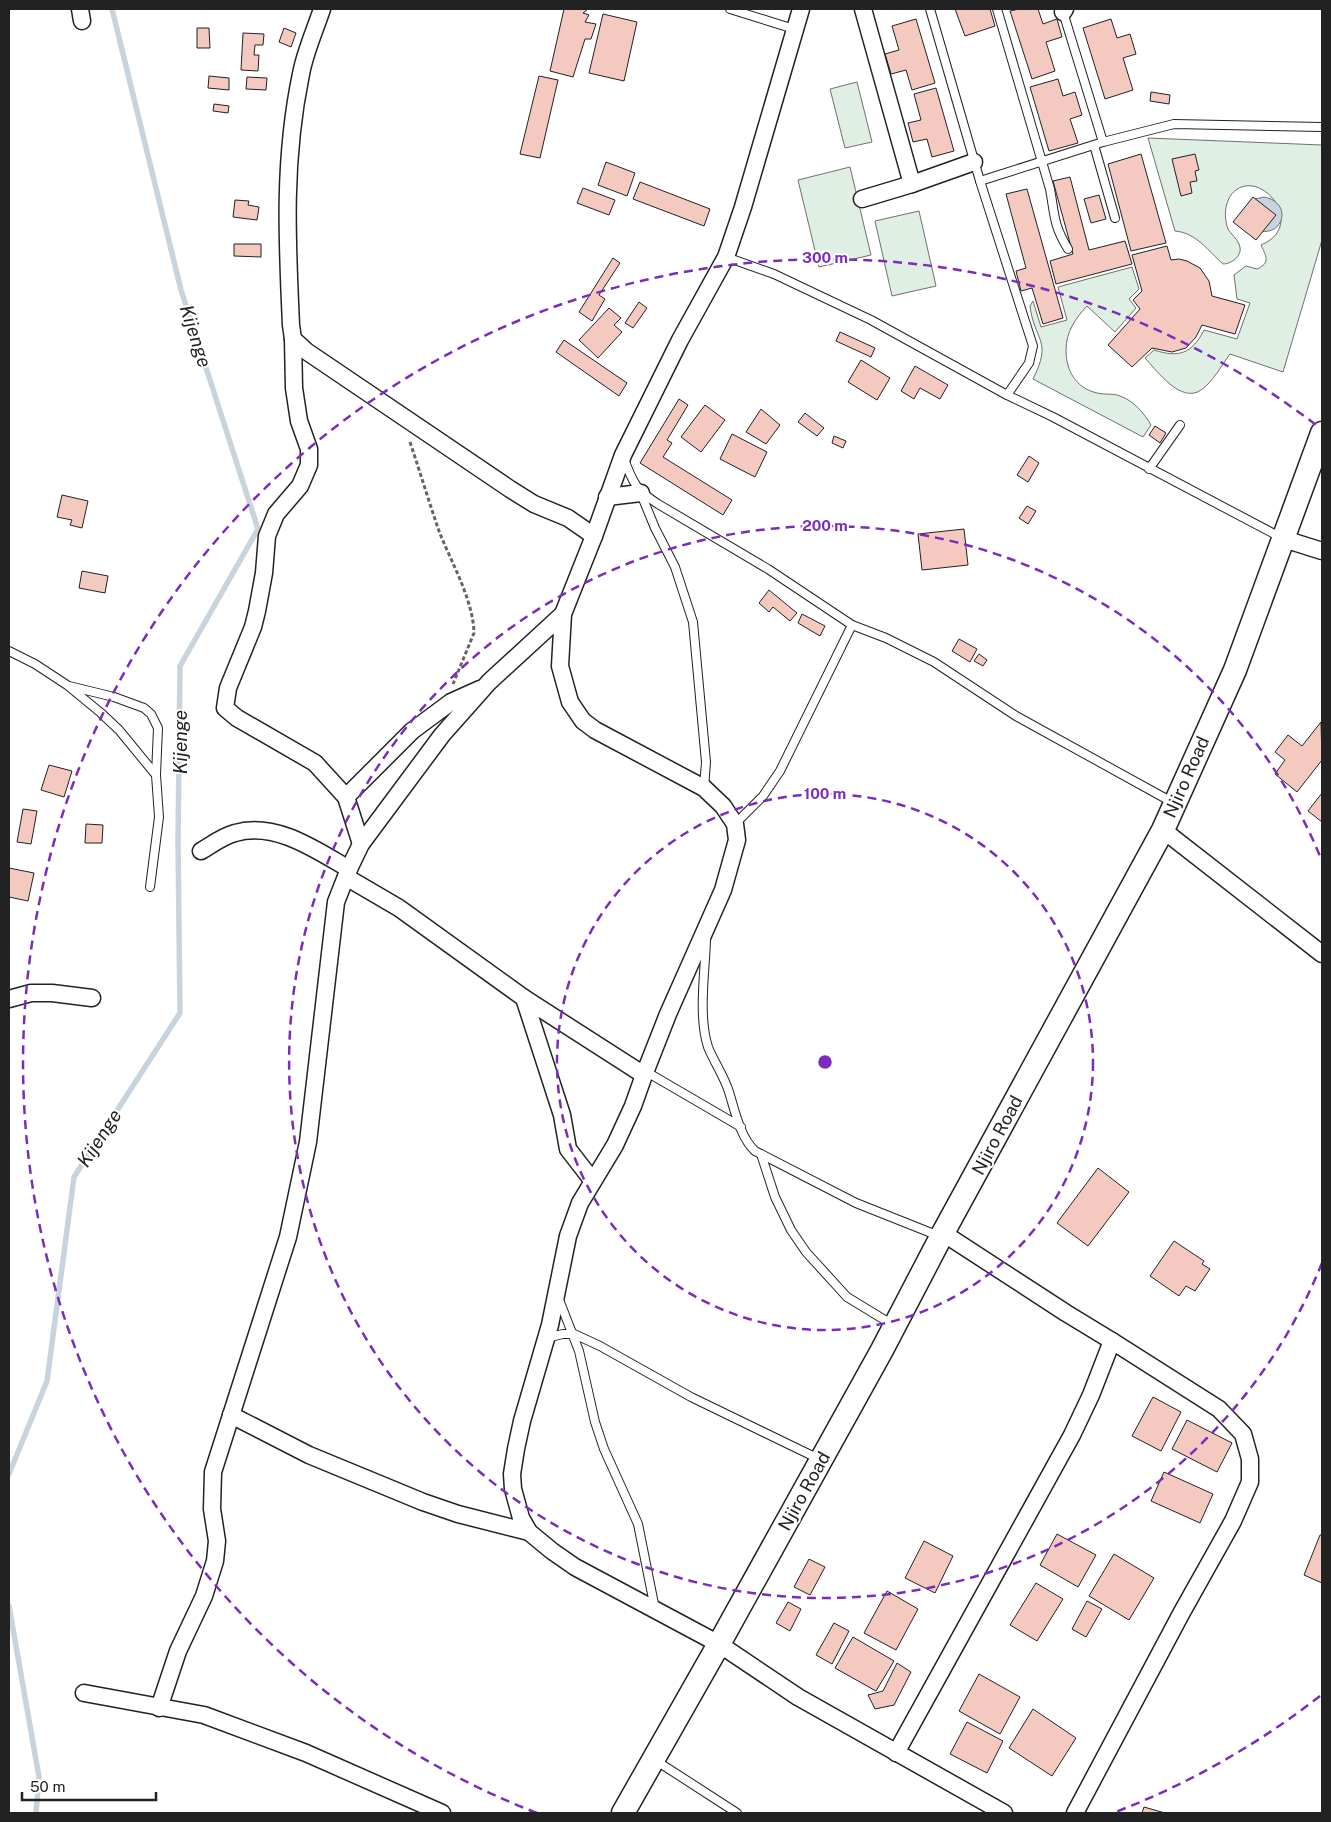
<svg xmlns="http://www.w3.org/2000/svg" width="1331" height="1822" font-family="'Public Sans',sans-serif">
  <rect width="100%" height="100%" fill="#fff"/>
  <g fill="#e0efe3" stroke="#6f6f6f">
    <path d="M 857,82 L 872,142 L 845,148 L 830,89 Z"/>
    <path d="M 1148,138 L 1322,145 L 1322,240 L 1283,372 L 1230,354 C 1221,366 1213,382 1201,390 C 1181,404 1157,371 1145,358 L 1154,350 C 1178,358 1192,354 1204,330 L 1237,339 L 1250,303 L 1237,299 L 1234,275 L 1246,266 L 1257,269 C 1271,263 1266,256 1261,245 C 1307,226 1263,170 1236,190 C 1225,198 1223,216 1228,229 C 1231,234 1237,239 1239,244 C 1244,255 1232,264 1223,264 C 1208,251 1197,233 1175,231 Z"/>
    <path d="M 850,167 L 871,255 L 819,267 L 798,180 Z"/>
    <path d="M 919,211 L 936,286 L 892,296 L 875,221 Z"/>
    <path d="M 1132,267 L 1139,289 L 1129,299 L 1136,308 L 1115,332 L 1087,306 C 1075,319 1066,332 1066,350 C 1066,371 1076,388 1097,393 C 1105,395 1113,393 1120,396 C 1134,401 1144,413 1151,425 L 1143,437 L 1033,379 C 1053,340 1034,340 1030,306 L 1033,301 L 1041,327 L 1067,320 L 1058,287 Z"/>
  </g>
  <path fill="#c7d3dd" stroke="#6f6f6f" d="M 1264,197 C 1292,202 1285,236 1259,231 L 1255,199 Z"/>
  <g fill="none" stroke-linecap="round" stroke-linejoin="round">
    <g stroke="#c7d3dd" stroke-width="5.5">
      <path d="M 9,1474 L 47,1381 L 74,1177 L 180,1013 L 178,842 L 180,666 L 258,529 L 181,290 L 112,9"/>
      <path d="M 9,1606 L 39,1777 L 36,1813"/>
    </g>
  </g>
  <g fill="#f3c9c0" stroke="#222">
    <path d="M 564,9 L 588,9 L 583,13 L 589,15 L 585,22 L 596,24 L 591,39 L 585,39 L 573,77 L 550,71 Z"/>
    <path d="M 955,9 L 990,9 L 995,26 L 965,36 Z"/>
    <path d="M 1019,9 L 1038,9 L 1043,24 L 1057,19 L 1062,37 L 1046,42 L 1055,71 L 1032,79 L 1010,11 Z"/>
    <path d="M 603,14 L 637,22 L 624,81 L 589,73 Z"/>
    <path d="M 916,19 L 935,83 L 912,90 L 906,70 L 891,74 L 885,54 L 899,50 L 892,26 Z"/>
    <path d="M 1111,19 L 1117,38 L 1130,34 L 1136,54 L 1123,58 L 1133,90 L 1105,99 L 1083,28 Z"/>
    <path d="M 197,28 L 209,28 L 210,48 L 197,48 Z"/>
    <path d="M 284,28 L 296,33 L 291,47 L 279,42 Z"/>
    <path d="M 243,33 L 264,34 L 263,45 L 255,45 L 254,55 L 259,55 L 258,71 L 241,70 Z"/>
    <path d="M 209,76 L 229,78 L 229,90 L 208,88 Z"/>
    <path d="M 539,76 L 558,80 L 540,158 L 520,154 Z"/>
    <path d="M 247,77 L 267,78 L 266,90 L 246,89 Z"/>
    <path d="M 1058,79 L 1063,96 L 1075,92 L 1082,115 L 1070,119 L 1078,143 L 1049,151 L 1030,87 Z"/>
    <path d="M 936,88 L 954,151 L 932,157 L 927,139 L 913,142 L 908,123 L 921,120 L 914,94 Z"/>
    <path d="M 1151,92 L 1170,95 L 1169,104 L 1150,101 Z"/>
    <path d="M 214,104 L 229,106 L 228,113 L 213,111 Z"/>
    <path d="M 1141,154 L 1166,243 L 1131,251 L 1108,164 Z"/>
    <path d="M 1195,154 L 1199,170 L 1195,171 L 1197,181 L 1190,182 L 1192,193 L 1181,196 L 1172,159 Z"/>
    <path d="M 606,162 L 635,173 L 627,196 L 598,185 Z"/>
    <path d="M 1070,177 L 1089,250 L 1125,241 L 1132,264 L 1056,284 L 1050,261 L 1073,254 L 1053,181 Z"/>
    <path d="M 640,182 L 710,209 L 704,226 L 633,199 Z"/>
    <path d="M 583,188 L 615,200 L 609,215 L 577,203 Z"/>
    <path d="M 1027,189 L 1063,318 L 1043,324 L 1032,288 L 1021,291 L 1016,271 L 1026,268 L 1006,194 Z"/>
    <path d="M 1099,195 L 1106,219 L 1091,223 L 1084,199 Z"/>
    <path d="M 1253,197 L 1276,215 L 1256,240 L 1233,222 Z"/>
    <path d="M 235,200 L 249,201 L 248,205 L 259,207 L 257,220 L 233,217 Z"/>
    <path d="M 234,244 L 261,244 L 261,257 L 234,256 Z"/>
    <path d="M 1167,246 L 1171,260 L 1179,259 L 1187,261 L 1200,268 L 1209,281 L 1212,296 L 1245,305 L 1235,334 L 1202,325 L 1196,337 L 1186,348 L 1172,352 L 1152,348 L 1132,367 L 1108,345 L 1140,309 L 1133,300 L 1142,291 L 1132,255 Z"/>
    <path d="M 613,258 L 620,263 L 599,295 L 605,299 L 592,321 L 579,312 Z"/>
    <path d="M 639,302 L 647,308 L 633,328 L 625,323 Z"/>
    <path d="M 609,308 L 621,318 L 614,325 L 622,332 L 598,358 L 579,340 Z"/>
    <path d="M 840,332 L 875,348 L 871,357 L 836,341 Z"/>
    <path d="M 564,340 L 627,383 L 619,396 L 556,352 Z"/>
    <path d="M 861,360 L 890,378 L 877,400 L 848,382 Z"/>
    <path d="M 915,366 L 948,385 L 940,399 L 920,388 L 914,399 L 901,391 Z"/>
    <path d="M 679,399 L 688,405 L 667,440 L 672,443 L 663,457 L 732,500 L 723,515 L 640,463 Z"/>
    <path d="M 705,405 L 725,420 L 701,452 L 681,437 Z"/>
    <path d="M 761,409 L 780,425 L 766,444 L 746,432 Z"/>
    <path d="M 805,413 L 824,428 L 817,436 L 798,422 Z"/>
    <path d="M 1155,426 L 1166,433 L 1160,443 L 1149,435 Z"/>
    <path d="M 732,434 L 767,452 L 755,477 L 720,459 Z"/>
    <path d="M 834,436 L 846,441 L 843,448 L 832,443 Z"/>
    <path d="M 1029,456 L 1039,463 L 1028,482 L 1017,475 Z"/>
    <path d="M 62,495 L 88,501 L 82,528 L 70,525 L 72,520 L 57,517 Z"/>
    <path d="M 1027,506 L 1036,511 L 1028,524 L 1019,518 Z"/>
    <path d="M 964,529 L 968,565 L 922,570 L 918,534 Z"/>
    <path d="M 82,571 L 108,576 L 105,593 L 79,588 Z"/>
    <path d="M 769,590 L 797,613 L 790,621 L 773,607 L 769,612 L 759,603 Z"/>
    <path d="M 802,614 L 825,626 L 820,636 L 798,623 Z"/>
    <path d="M 959,639 L 977,649 L 970,662 L 952,651 Z"/>
    <path d="M 979,654 L 987,660 L 983,666 L 974,661 Z"/>
    <path d="M 1321,722 L 1322,760 L 1297,792 L 1275,774 L 1285,760 L 1275,752 L 1288,735 L 1302,746 Z"/>
    <path d="M 49,765 L 72,771 L 64,797 L 41,790 Z"/>
    <path d="M 1322,793 L 1322,822 L 1308,811 Z"/>
    <path d="M 23,809 L 37,811 L 31,844 L 17,842 Z"/>
    <path d="M 86,824 L 103,825 L 102,843 L 85,843 Z"/>
    <path d="M 9,868 L 34,873 L 28,901 L 9,897 Z"/>
    <path d="M 1098,1168 L 1129,1192 L 1088,1246 L 1057,1223 Z"/>
    <path d="M 1174,1241 L 1204,1261 L 1202,1264 L 1210,1269 L 1195,1291 L 1186,1286 L 1179,1296 L 1150,1276 Z"/>
    <path d="M 1153,1397 L 1181,1412 L 1161,1451 L 1132,1436 Z"/>
    <path d="M 1187,1420 L 1232,1443 L 1217,1472 L 1172,1449 Z"/>
    <path d="M 1164,1472 L 1213,1494 L 1200,1523 L 1151,1501 Z"/>
    <path d="M 1057,1534 L 1096,1555 L 1078,1587 L 1040,1565 Z"/>
    <path d="M 1320,1535 L 1322,1535 L 1322,1583 L 1304,1575 Z"/>
    <path d="M 924,1541 L 953,1556 L 935,1593 L 905,1578 Z"/>
    <path d="M 1114,1554 L 1154,1578 L 1129,1620 L 1089,1596 Z"/>
    <path d="M 809,1559 L 825,1567 L 810,1595 L 794,1587 Z"/>
    <path d="M 1036,1583 L 1063,1599 L 1037,1641 L 1010,1625 Z"/>
    <path d="M 887,1591 L 918,1609 L 896,1650 L 864,1633 Z"/>
    <path d="M 1087,1601 L 1102,1609 L 1086,1637 L 1072,1629 Z"/>
    <path d="M 788,1602 L 801,1609 L 790,1631 L 776,1623 Z"/>
    <path d="M 834,1623 L 849,1631 L 832,1664 L 816,1655 Z"/>
    <path d="M 853,1637 L 894,1661 L 876,1691 L 835,1668 Z"/>
    <path d="M 897,1663 L 911,1672 L 894,1705 L 875,1709 L 868,1695 L 883,1691 Z"/>
    <path d="M 979,1674 L 1020,1697 L 1000,1734 L 959,1711 Z"/>
    <path d="M 1033,1709 L 1076,1738 L 1052,1776 L 1009,1748 Z"/>
    <path d="M 967,1722 L 1003,1741 L 987,1773 L 950,1754 Z"/>
    <path d="M 1144,1807 L 1165,1813 L 1142,1813 Z"/>
  </g>
  <g fill="none" stroke-linecap="round" stroke-linejoin="round">
    <defs>
      <g id="lane">
        <path d="M 730,9 L 794,29"/>
        <path d="M 930,9 L 980,181 L 1033,346 L 1029,363 L 1007,395"/>
        <path d="M 997,9 L 1050,189 C 1055,216 1053,224 1068,249"/>
        <path d="M 1063,12 L 1103,142"/>
        <path d="M 1094,145 L 1115,218"/>
        <path d="M 980,181 L 1103,142 L 1174,124 L 1322,127"/>
        <path d="M 726,257 L 774,274 L 871,320 L 1007,395 L 1053,417 L 1282,538"/>
        <path d="M 624,459 C 633,483 636,490 658,504 L 768,569 L 852,625 L 886,638 L 934,662 L 1016,716 L 1172,802"/>
        <path d="M 1149,469 L 1180,425"/>
        <path d="M 641,494 L 655,528 L 675,567 L 693,622 L 706,762 L 704,788"/>
        <path d="M 9,651 L 35,664 L 67,685 L 101,713 L 119,730 L 156,775 L 159,817 L 150,887"/>
        <path d="M 69,686 L 114,697 L 144,708 L 151,714 L 158,728 L 156,775"/>
        <path d="M 735,824 L 763,796 L 780,771 L 852,625"/>
        <path d="M 706,940 C 705,972 698,1016 708,1047 C 714,1062 724,1076 729,1092 C 735,1111 740,1137 755,1151 L 856,1203 L 939,1236"/>
        <path d="M 645,1071 L 741,1127"/>
        <path d="M 761,1154 L 775,1197 L 791,1230 L 806,1252 L 847,1297 L 893,1325"/>
        <path d="M 558,1297 L 579,1351 L 595,1422 L 604,1449 L 638,1524 L 655,1609"/>
        <path d="M 546,1338 L 563,1334 L 574,1334 L 600,1346 L 691,1397 L 819,1459"/>
        <path d="M 655,1760 L 737,1813"/>
      </g>
      <g id="street">
        <path d="M 80,9 L 82,21"/>
        <path d="M 322,9 C 315,30 305,52 301,74 C 283,160 287,239 291,325 L 293,339 L 306,351 L 510,489 L 534,504 L 568,518 L 594,536"/>
        <path d="M 801,9 L 743,207 L 726,257 L 680,340 L 623,455 L 594,536 L 563,614 L 560,666 L 570,702 L 583,721 L 595,730 L 704,788 L 723,806 L 735,824 L 737,840 L 723,890 L 668,1014 L 644,1075 L 633,1106 L 615,1145 L 580,1203 L 568,1236 L 550,1325 L 522,1421 L 516,1449 L 512,1474 L 513,1489 L 521,1518 L 529,1532 L 552,1551 L 575,1567 L 719,1644 L 798,1697 L 1004,1813"/>
        <path d="M 863,9 L 912,184"/>
        <path d="M 1063,12 L 1065,9"/>
        <path d="M 862,199 L 912,184 L 974,162"/>
        <path d="M 293,339 L 294,388 L 299,421 L 309,449 L 309,465 L 300,486 L 276,514 L 267,536 L 264,573 L 257,611 L 253,627 L 228,688 L 225,708 L 237,718 L 315,763 L 346,797 L 361,844"/>
        <path d="M 607,497 L 641,493"/>
        <path d="M 1284,539 L 1322,551"/>
        <path d="M 346,797 L 412,731 L 451,702 L 480,689"/>
        <path d="M 1163,830 L 1322,954"/>
        <path d="M 201,851 C 211,845 223,836 235,833 C 275,821 316,850 349,869"/>
        <path d="M 346,877 L 399,908 L 524,998 L 644,1075"/>
        <path d="M 524,998 L 562,1115 L 568,1149 L 592,1180"/>
        <path d="M 9,999 L 31,993 L 52,993 L 92,998"/>
        <path d="M 943,1233 L 1066,1313 L 1112,1341 L 1219,1409 L 1243,1434 L 1250,1459 L 1250,1482 L 1233,1521 L 1182,1612 L 1075,1813"/>
        <path d="M 231,1415 L 309,1455 L 423,1502 L 458,1514 L 529,1532"/>
        <path d="M 84,1693 L 204,1715 L 306,1753 L 442,1813"/>
        <path d="M 159,1708 L 178,1651 L 204,1596 L 215,1561 L 217,1541 L 212,1509 L 213,1472 L 288,1237 L 308,1142 L 336,902 L 349,869 L 361,844 L 442,735 L 489,682 L 563,614"/>
        <path d="M 896,1753 L 1072,1435 L 1091,1395 L 1112,1341"/>
      </g>
      <path id="secondary" d="M 623,1813 L 719,1644 L 882,1350 L 943,1233 L 1163,830 L 1235,670 L 1322,433"/>
    </defs>
    <use href="#lane" stroke="#222" stroke-width="10"/>
    <use href="#street" stroke="#222" stroke-width="19"/>
    <use href="#secondary" stroke="#222" stroke-width="25"/>
    <path stroke="#646464" stroke-width="3" stroke-dasharray="4 2.5" stroke-linecap="butt" d="M 410,442 C 420,472 429,502 439,531 C 451,562 473,599 474,633 L 453,684"/>
    <use href="#lane" stroke="#fff" stroke-width="8"/>
    <use href="#street" stroke="#fff" stroke-width="16"/>
    <use href="#secondary" stroke="#fff" stroke-width="22"/>
  </g>
  <g fill="none" stroke="#7b2cbf" stroke-width="2.5" stroke-dasharray="9 6">
    <circle cx="825" cy="1062" r="268"/>
    <path d="M1322 1263A536 536 0 1 1 1322 861"/>
    <path d="M1320 1696A804 804 0 0 1 1113 1813M537 1813A804 804 0 1 1 1320 428"/>
  </g>
  <g text-anchor="middle" dominant-baseline="central" stroke-width="4" stroke-linejoin="round" paint-order="stroke">
    <g font-size="18" fill="#222" stroke="#fff">
      <text transform="translate(1186 777) rotate(-66)">Njiro Road</text>
      <text transform="translate(997 1135) rotate(-62)">Njiro Road</text>
      <text transform="translate(804 1491) rotate(-61)">Njiro Road</text>
    </g>
    <g font-size="19" font-style="italic" fill="#222" stroke="#fff">
      <text transform="translate(196 336) rotate(72)">Kijenge</text>
      <text transform="translate(180 742) rotate(-90)">Kijenge</text>
      <text transform="translate(99 1138) rotate(-57)">Kijenge</text>
    </g>
  </g>
  <circle cx="825" cy="1062" r="8" fill="#7b2cbf" stroke="#fff" stroke-width="2.5"/>
  <g font-size="15" text-anchor="middle" font-weight="bold" fill="#7b2cbf" stroke="#fff" stroke-width="4" stroke-linejoin="round" paint-order="stroke">
    <text x="825" y="263">300 m</text>
    <text x="825" y="531">200 m</text>
    <text x="825" y="799">100 m</text>
  </g>
  <rect width="1331" height="1822" fill="none" stroke="#222222" stroke-width="20"/>
  <path d="M22 1792v8h134v-8" fill="none" stroke="#222222" stroke-width="2.5"/>
  <text x="30" y="1792" font-size="15" fill="#222222" stroke="#ffffff" stroke-width="4" paint-order="stroke">50 m</text>
</svg>
